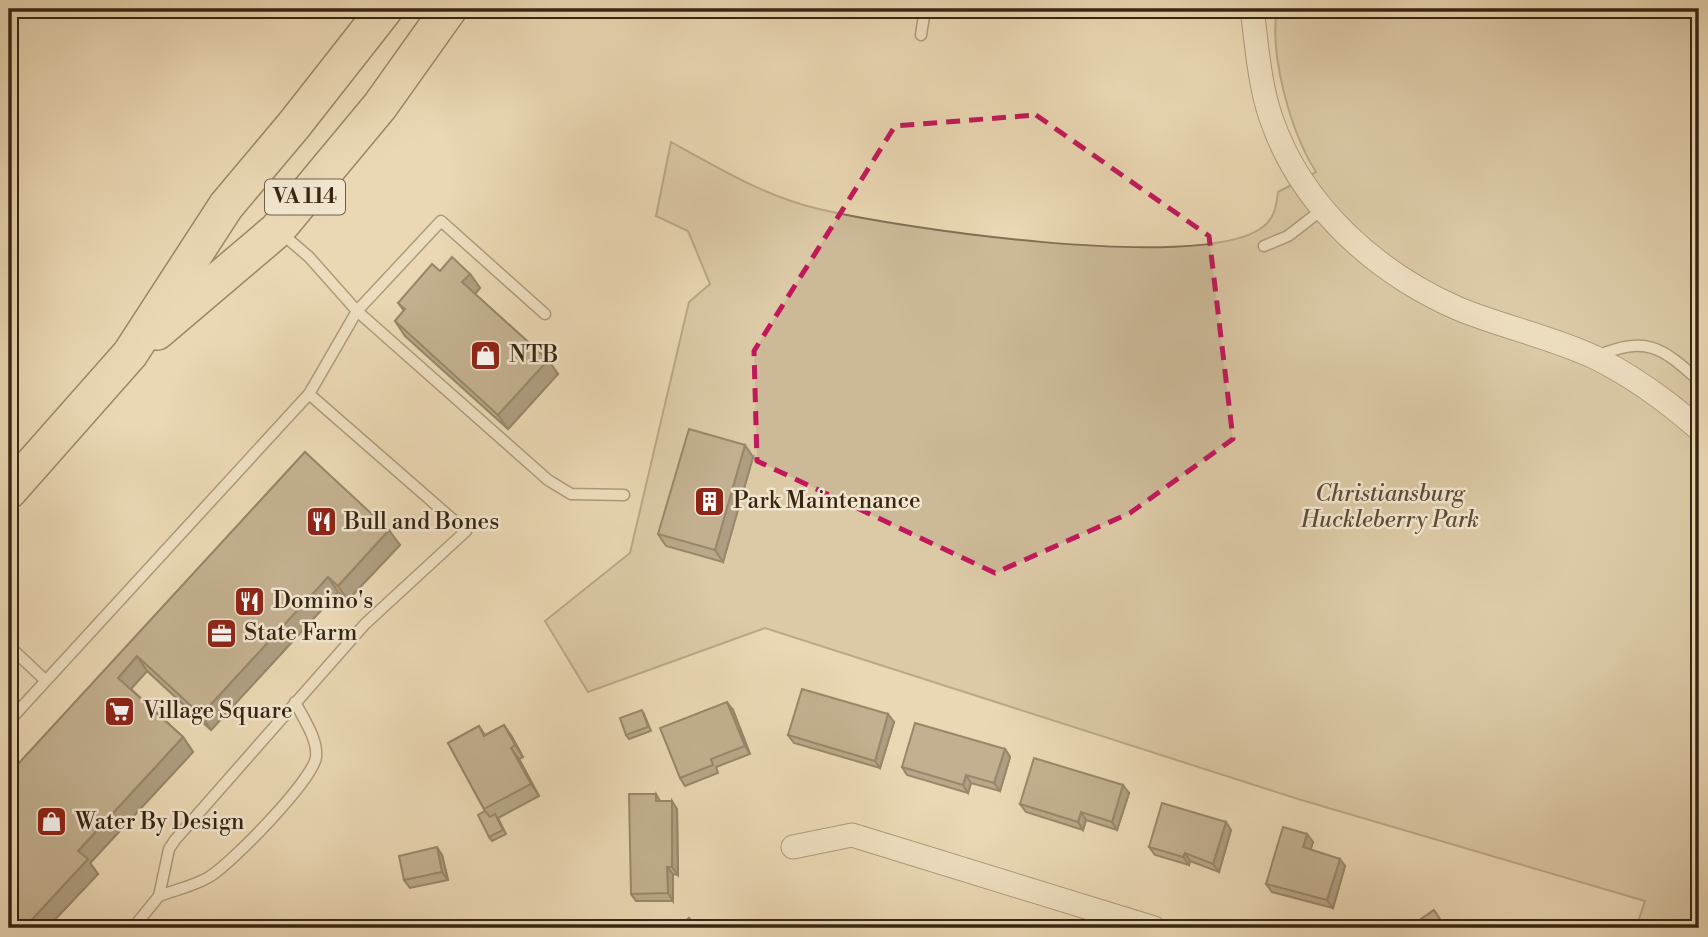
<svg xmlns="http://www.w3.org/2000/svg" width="1708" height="937" font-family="'Libre Bodoni',serif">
  <rect width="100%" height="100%" fill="#ead7b3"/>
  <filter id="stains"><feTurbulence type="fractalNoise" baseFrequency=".00286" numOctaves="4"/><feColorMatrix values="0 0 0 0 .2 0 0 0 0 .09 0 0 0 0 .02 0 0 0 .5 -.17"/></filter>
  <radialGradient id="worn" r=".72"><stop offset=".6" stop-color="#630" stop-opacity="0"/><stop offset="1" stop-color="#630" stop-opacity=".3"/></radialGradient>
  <path fill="#ccb998" stroke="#827055" stroke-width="2" d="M 1277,9 L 1699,9 L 1699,928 L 1636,928 L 1645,901 L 1298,799 L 765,628 L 588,692 L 545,621 L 630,553 L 689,302 L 710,284 L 688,231 L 656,216 L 671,142 C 716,167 765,196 815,208 C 895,228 1196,272 1260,229 C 1274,220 1276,208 1278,192 L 1316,172 C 1291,133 1269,55 1277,9 Z"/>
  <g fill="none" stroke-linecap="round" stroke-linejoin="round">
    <defs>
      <g id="lane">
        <path d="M 921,35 L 925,9"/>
        <path d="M 280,232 L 309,257 L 357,311 L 548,480 L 571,494 L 624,495"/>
        <path d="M 1264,246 L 1288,236 L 1323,209"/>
        <path d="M 1597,356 C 1646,336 1661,346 1699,381"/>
        <path d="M 9,646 L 45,680"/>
        <path d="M 9,721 L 309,394 L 357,311 L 441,221 L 545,314"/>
        <path d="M 159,896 C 175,890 194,886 209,877 C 231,864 313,780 316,757 C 318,739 303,718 295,702"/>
        <path d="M 133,928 L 159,896 L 169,849 L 175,840 L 365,624 L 466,531 L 309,394"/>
      </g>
      <g id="street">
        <path d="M 1252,9 C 1257,45 1259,83 1271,118 C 1301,206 1376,273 1459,309 C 1503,327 1551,337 1594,357 C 1631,375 1668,402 1699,429"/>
        <path d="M 793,847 L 852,835 L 1154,928"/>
      </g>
      <g id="primary">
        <path d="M 157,332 L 277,230 L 380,106 L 449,9"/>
        <path d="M 9,491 L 130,354 L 226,206 L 294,125 L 385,9"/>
      </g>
    </defs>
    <use href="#lane" stroke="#64523a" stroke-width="13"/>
    <use href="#street" stroke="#64523a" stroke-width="25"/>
    <use href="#primary" stroke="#372612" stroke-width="38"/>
    <use href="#lane" stroke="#f1e5ce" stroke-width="10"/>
    <use href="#street" stroke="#f1e5ce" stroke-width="23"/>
    <use href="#primary" stroke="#ead7b3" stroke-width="35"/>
  </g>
  <g fill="#7f7058" stroke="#372612" stroke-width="2">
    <path d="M 440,271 L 470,274 L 480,288 L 475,294 L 548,360 L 558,374 L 508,429 L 405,336 L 395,321 L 404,311 L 398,303 Z"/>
    <path d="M 305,452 L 400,545 L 348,600 L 338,592 L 211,730 L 147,671 L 131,689 L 183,737 L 193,752 L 90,863 L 98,874 L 47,928 L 21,928 L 9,917 L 9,774 Z"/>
    <path d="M 753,457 L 723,562 L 666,546 L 658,534 Z"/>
    <path d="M 733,710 L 750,754 L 716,767 L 718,773 L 685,786 L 680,778 Z"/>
    <path d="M 644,714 L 651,731 L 629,739 L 626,735 Z"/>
    <path d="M 894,722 L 880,768 L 794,743 L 788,735 Z"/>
    <path d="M 504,725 L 512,737 L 523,757 L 519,759 L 539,796 L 498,818 L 506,834 L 492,841 L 489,837 L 485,811 L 448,743 L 479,726 L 485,735 Z"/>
    <path d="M 1005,749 L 1010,757 L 1000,791 L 971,783 L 968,793 L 907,775 L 902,767 Z"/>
    <path d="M 1129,793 L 1117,830 L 1086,820 L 1083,830 L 1026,812 L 1020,804 Z"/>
    <path d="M 656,794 L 660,801 L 677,809 L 678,875 L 673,874 L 673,901 L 636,901 L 631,894 Z"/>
    <path d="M 1231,830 L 1219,872 L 1190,861 L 1189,865 L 1155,855 L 1149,847 Z"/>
    <path d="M 1313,842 L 1310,850 L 1345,866 L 1333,908 L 1272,892 L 1266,884 Z"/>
    <path d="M 442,855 L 448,880 L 410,888 L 404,880 Z"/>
  </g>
  <g fill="#685b47" stroke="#372612" stroke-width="2">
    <path d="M 470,274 L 480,288 L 472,297 L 462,282 Z"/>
    <path d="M 548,360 L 558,374 L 508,429 L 498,415 Z"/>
    <path d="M 745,445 L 753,457 L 723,562 L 715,550 Z"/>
    <path d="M 389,530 L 400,545 L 348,600 L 338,586 Z"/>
    <path d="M 328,577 L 338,592 L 211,730 L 201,715 Z"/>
    <path d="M 137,656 L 147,671 L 128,692 L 118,678 Z"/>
    <path d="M 727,702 L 733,710 L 750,754 L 745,746 Z"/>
    <path d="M 888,714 L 894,722 L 880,768 L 875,761 Z"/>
    <path d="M 504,725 L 512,737 L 523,757 L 515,745 Z"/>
    <path d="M 183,737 L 193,752 L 90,863 L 98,874 L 47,928 L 26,928 L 25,927 L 78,851 Z"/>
    <path d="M 511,748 L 519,759 L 539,796 L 531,784 Z"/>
    <path d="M 1005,749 L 1010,757 L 1000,791 L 994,783 Z"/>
    <path d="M 966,775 L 971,783 L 968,793 L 963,785 Z"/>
    <path d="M 1123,785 L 1129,793 L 1117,830 L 1112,822 Z"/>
    <path d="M 672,801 L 677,809 L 678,875 L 672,867 Z"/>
    <path d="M 1081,812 L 1086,820 L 1083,830 L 1078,822 Z"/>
    <path d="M 1226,822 L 1231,830 L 1219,872 L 1213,864 Z"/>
    <path d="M 1307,834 L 1313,842 L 1309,855 L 1303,847 Z"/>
    <path d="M 437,847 L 442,855 L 448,880 L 442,872 Z"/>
    <path d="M 1185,853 L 1190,861 L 1189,865 L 1183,857 Z"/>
    <path d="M 1340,859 L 1345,866 L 1333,908 L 1327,900 Z"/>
    <path d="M 667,867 L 673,874 L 673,901 L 668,893 Z"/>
  </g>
  <g fill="#948266" stroke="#372612" stroke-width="2">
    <path d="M 452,257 L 470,274 L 462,282 L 548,360 L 498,415 L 395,321 L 405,309 L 398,303 L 432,264 L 440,271 Z"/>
    <path d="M 689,429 L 745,445 L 715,550 L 658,534 Z"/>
    <path d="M 305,452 L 389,530 L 338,586 L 328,577 L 201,715 L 137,656 L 118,678 L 183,737 L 78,851 L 88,859 L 25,927 L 9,912 L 9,774 Z"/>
    <path d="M 802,689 L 888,714 L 875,761 L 788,735 Z"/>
    <path d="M 727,702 L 745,746 L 711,759 L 713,765 L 680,778 L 660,728 Z"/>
    <path d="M 642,710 L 648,727 L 626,735 L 620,718 Z"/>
    <path d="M 915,723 L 1005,749 L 994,783 L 966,775 L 963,785 L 902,767 Z"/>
    <path d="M 504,725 L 515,745 L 511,748 L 531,784 L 484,809 L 448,743 L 479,726 L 484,736 Z"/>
    <path d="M 1034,758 L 1123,785 L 1112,822 L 1081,812 L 1078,822 L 1020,804 Z"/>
    <path d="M 629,794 L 656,794 L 656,801 L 672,801 L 672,867 L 667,867 L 668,893 L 631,894 Z"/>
    <path d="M 1162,803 L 1226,822 L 1213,864 L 1185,853 L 1183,857 L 1149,847 Z"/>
    <path d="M 485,811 L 490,817 L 495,814 L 503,830 L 489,837 L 478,815 Z"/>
    <path d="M 1283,827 L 1307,834 L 1303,847 L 1340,859 L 1327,900 L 1266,884 Z"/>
    <path d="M 437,847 L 442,872 L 404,880 L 399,856 Z"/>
    <path d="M 1434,910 L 1446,928 L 1408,928 Z"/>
    <path d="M 689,918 L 699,928 L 678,928 Z"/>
  </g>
  <path d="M0 0H1708V937H0ZM 1036,115 L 1209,236 L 1233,439 L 1130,513 L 995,573 L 757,461 L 754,351 L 895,126 Z" fill="#ead7b3" fill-opacity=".55" fill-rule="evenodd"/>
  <path fill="none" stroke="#c2185b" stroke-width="5" stroke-dasharray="14 9" stroke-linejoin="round" d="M 1036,115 L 1209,236 L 1233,439 L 1130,513 L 995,573 L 757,461 L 754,351 L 895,126 Z"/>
  <defs>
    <symbol id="shop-square" viewBox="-11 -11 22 22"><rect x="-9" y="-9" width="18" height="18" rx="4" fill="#8f2418" stroke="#f1e5ce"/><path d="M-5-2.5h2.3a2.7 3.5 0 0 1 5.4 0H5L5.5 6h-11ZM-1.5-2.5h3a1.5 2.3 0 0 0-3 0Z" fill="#fff"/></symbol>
    <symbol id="building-square" viewBox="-11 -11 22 22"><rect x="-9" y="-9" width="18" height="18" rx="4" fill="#8f2418" stroke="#f1e5ce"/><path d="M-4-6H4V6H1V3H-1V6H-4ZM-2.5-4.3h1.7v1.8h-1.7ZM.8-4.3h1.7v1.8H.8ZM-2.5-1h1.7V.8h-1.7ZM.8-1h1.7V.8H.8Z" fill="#fff"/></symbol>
    <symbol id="restaurant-square" viewBox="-11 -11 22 22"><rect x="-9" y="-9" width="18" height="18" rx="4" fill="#8f2418" stroke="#f1e5ce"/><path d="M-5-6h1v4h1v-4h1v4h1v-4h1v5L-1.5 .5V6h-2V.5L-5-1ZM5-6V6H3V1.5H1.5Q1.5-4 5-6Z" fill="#fff"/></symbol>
    <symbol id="office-square" viewBox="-11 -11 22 22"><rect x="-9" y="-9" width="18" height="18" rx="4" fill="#8f2418" stroke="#f1e5ce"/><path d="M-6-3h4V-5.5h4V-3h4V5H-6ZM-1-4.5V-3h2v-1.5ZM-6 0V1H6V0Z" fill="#fff"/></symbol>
    <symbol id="supermarket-square" viewBox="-11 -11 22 22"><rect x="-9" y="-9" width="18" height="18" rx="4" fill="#8f2418" stroke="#f1e5ce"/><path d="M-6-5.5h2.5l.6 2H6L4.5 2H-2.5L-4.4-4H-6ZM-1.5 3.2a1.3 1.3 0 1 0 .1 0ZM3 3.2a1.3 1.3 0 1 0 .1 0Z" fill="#fff"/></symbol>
  </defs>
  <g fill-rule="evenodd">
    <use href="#shop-square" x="468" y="338" width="35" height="35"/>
    <use href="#building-square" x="692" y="484" width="35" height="35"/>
    <use href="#restaurant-square" x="304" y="504" width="35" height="35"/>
    <use href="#restaurant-square" x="232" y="584" width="35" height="35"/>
    <use href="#office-square" x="204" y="616" width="35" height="35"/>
    <use href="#supermarket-square" x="102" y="694" width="35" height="35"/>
    <use href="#shop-square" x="34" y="804" width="35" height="35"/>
  </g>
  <g text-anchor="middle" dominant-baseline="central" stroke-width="5" stroke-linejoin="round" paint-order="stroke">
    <rect fill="#f1e5ce" stroke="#6f5f4a" stroke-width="2" x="265" y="179.5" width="80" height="35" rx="5"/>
    <g font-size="21" font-weight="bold" fill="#372612">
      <text x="305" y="197">VA 114</text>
    </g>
    <g font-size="23" fill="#372612" stroke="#f1e5ce" text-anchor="start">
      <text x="509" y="355">NTB</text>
      <text x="733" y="501">Park Maintenance</text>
      <text x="344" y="522">Bull and Bones</text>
      <text x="273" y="601">Domino's</text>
      <text x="244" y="633">State Farm</text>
      <text x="143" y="711">Village Square</text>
      <text x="75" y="822">Water By Design</text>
    </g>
    <g font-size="23" font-style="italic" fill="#5c4b34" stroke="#f1e5ce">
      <text x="1390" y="494">Christiansburg<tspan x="1390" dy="26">Huckleberry Park</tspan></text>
    </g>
  </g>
  <rect width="1708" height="937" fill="none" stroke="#ead7b3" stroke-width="35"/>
  <rect x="10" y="10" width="1687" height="916" fill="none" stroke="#372612" stroke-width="3.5"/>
  <rect x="18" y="18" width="1673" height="902" fill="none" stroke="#372612" stroke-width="2"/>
  <rect width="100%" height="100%" filter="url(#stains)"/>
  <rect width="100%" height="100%" fill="url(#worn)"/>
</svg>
